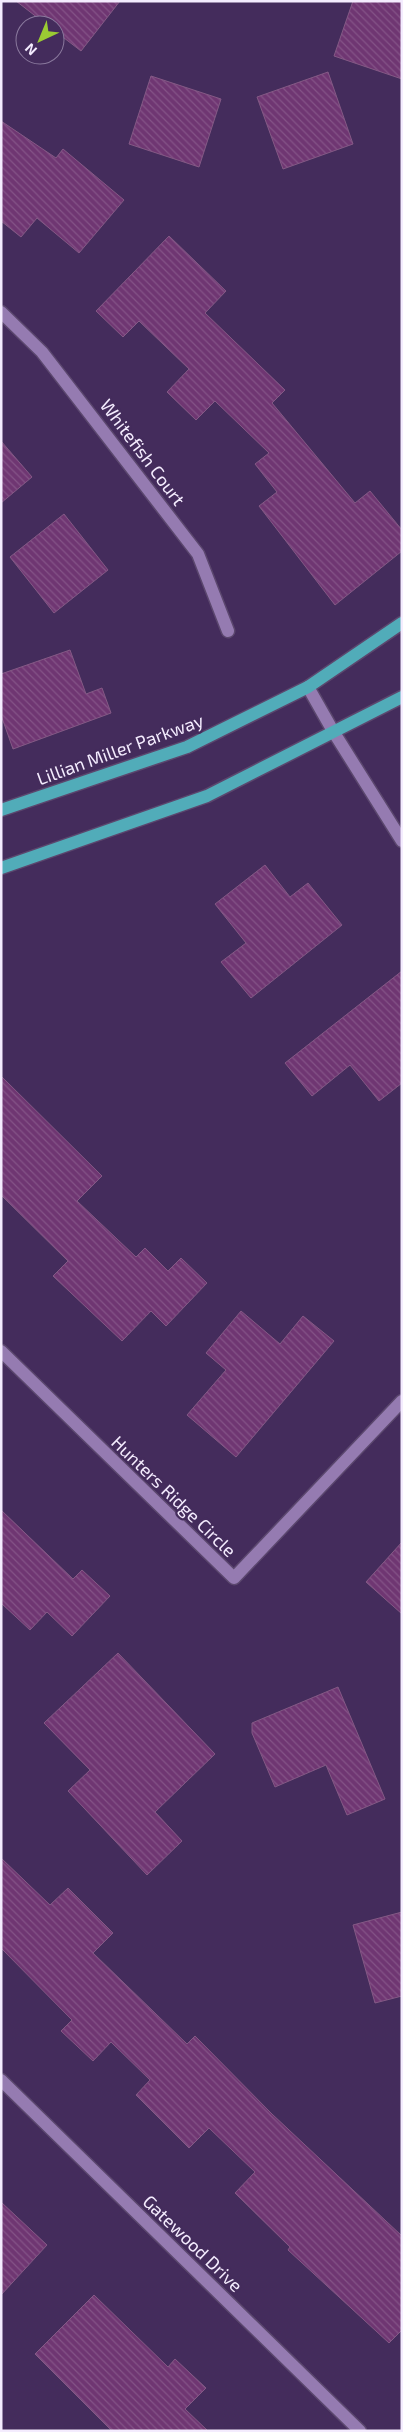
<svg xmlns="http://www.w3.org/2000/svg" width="403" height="2432" font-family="'Exo 2',sans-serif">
  <defs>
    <pattern id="building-back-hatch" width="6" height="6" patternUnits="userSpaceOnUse" patternTransform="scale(1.25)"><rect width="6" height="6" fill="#6f3672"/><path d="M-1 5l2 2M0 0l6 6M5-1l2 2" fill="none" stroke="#845387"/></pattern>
  </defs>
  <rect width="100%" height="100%" fill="#442c5c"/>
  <g fill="url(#building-back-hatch)" stroke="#845985">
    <path d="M 16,1 L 120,1 L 81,51 L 55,31 L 55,25 L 47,25 Z"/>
    <path d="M 353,1 L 402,1 L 402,79 L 334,56 Z"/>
    <path d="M 328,72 L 353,144 L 283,169 L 257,97 Z"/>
    <path d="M 151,76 L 221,99 L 199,167 L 129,144 Z"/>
    <path d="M 1,121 L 56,158 L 63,149 L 124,200 L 79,253 L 37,218 L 21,237 L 1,221 Z"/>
    <path d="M 169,236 L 226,291 L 205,313 L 285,390 L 272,403 L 355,503 L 370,491 L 402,530 L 402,551 L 335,605 L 259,506 L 277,492 L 255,464 L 269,453 L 215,401 L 196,420 L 167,392 L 189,369 L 139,321 L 123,337 L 96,311 Z"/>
    <path d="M 1,441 L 32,477 L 1,503 Z"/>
    <path d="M 64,514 L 108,570 L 54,613 L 10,557 Z"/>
    <path d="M 70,650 L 86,694 L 102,688 L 111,713 L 13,749 L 1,715 L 1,674 Z"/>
    <path d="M 265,865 L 290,897 L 308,883 L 342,925 L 251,998 L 221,962 L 246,943 L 215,904 Z"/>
    <path d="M 402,971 L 402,1083 L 379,1101 L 350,1065 L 312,1096 L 285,1063 Z"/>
    <path d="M 1,1076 L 102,1176 L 77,1201 L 136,1257 L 145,1248 L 168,1271 L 181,1258 L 207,1283 L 166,1326 L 151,1311 L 122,1341 L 53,1276 L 68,1261 L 1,1195 Z"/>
    <path d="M 241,1311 L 280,1344 L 303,1316 L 334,1341 L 236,1457 L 187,1415 L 226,1370 L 206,1353 Z"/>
    <path d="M 1,1510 L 73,1579 L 82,1570 L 110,1596 L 72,1636 L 47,1612 L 30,1630 L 1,1603 Z"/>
    <path d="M 402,1542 L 402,1614 L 366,1582 Z"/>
    <path d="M 118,1653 L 215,1754 L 155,1812 L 182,1841 L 147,1875 L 68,1791 L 90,1770 L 44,1723 Z"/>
    <path d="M 338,1687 L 385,1799 L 347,1815 L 326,1765 L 275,1787 L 252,1733 L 252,1723 Z"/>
    <path d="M 1,1858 L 50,1905 L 68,1888 L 113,1933 L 93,1953 L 187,2044 L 195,2036 L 272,2114 L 402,2236 L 402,2330 L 389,2343 L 288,2250 L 290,2247 L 235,2193 L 255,2172 L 209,2128 L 189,2148 L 136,2095 L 150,2080 L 111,2042 L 93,2061 L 61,2031 L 72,2020 L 1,1948 Z"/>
    <path d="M 402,1912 L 402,1996 L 375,2003 L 353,1925 Z"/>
    <path d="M 1,2202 L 47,2245 L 1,2295 Z"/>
    <path d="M 94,2295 L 168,2367 L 175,2359 L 206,2388 L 185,2409 L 208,2431 L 112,2431 L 35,2354 Z"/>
  </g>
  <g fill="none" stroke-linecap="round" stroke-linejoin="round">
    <defs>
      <g id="minor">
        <path d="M 1,312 L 42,352 L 198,554 L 228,631"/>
        <path d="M 308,687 L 333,731 L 402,841"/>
        <path d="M 1,1351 L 234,1578 L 402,1401"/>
        <path d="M 1,2080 L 360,2431"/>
      </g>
      <g id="major">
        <path d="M 1,810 L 187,747 L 308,687 L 402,623"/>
        <path d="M 1,868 L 207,796 L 402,697"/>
      </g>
    </defs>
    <use href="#minor" stroke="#5b476e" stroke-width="15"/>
    <use href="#major" stroke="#5b476e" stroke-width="15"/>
    <use href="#minor" stroke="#957bb1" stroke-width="12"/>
    <use href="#major" stroke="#51acb9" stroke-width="12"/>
  </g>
  <g text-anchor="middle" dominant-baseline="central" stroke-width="4.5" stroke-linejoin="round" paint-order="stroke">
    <g font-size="18" fill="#f4ecfe" stroke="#442c5c">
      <text transform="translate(143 452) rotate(53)">Whitefish Court</text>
      <text transform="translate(120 749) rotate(-20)">Lillian Miller Parkway</text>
      <text transform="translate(174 1496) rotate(44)">Hunters Ridge Circle</text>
      <text transform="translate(193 2243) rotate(44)">Gatewood Drive</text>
    </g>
  </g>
  <rect width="403" height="2432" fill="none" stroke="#f4ecfe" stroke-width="5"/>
  <g transform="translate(40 40) rotate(224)"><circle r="24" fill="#442c5c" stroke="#8a799d"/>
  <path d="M0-4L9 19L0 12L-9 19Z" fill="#9bcb33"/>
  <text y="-8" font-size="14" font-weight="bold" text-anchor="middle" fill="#f4ecfe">N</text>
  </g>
</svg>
